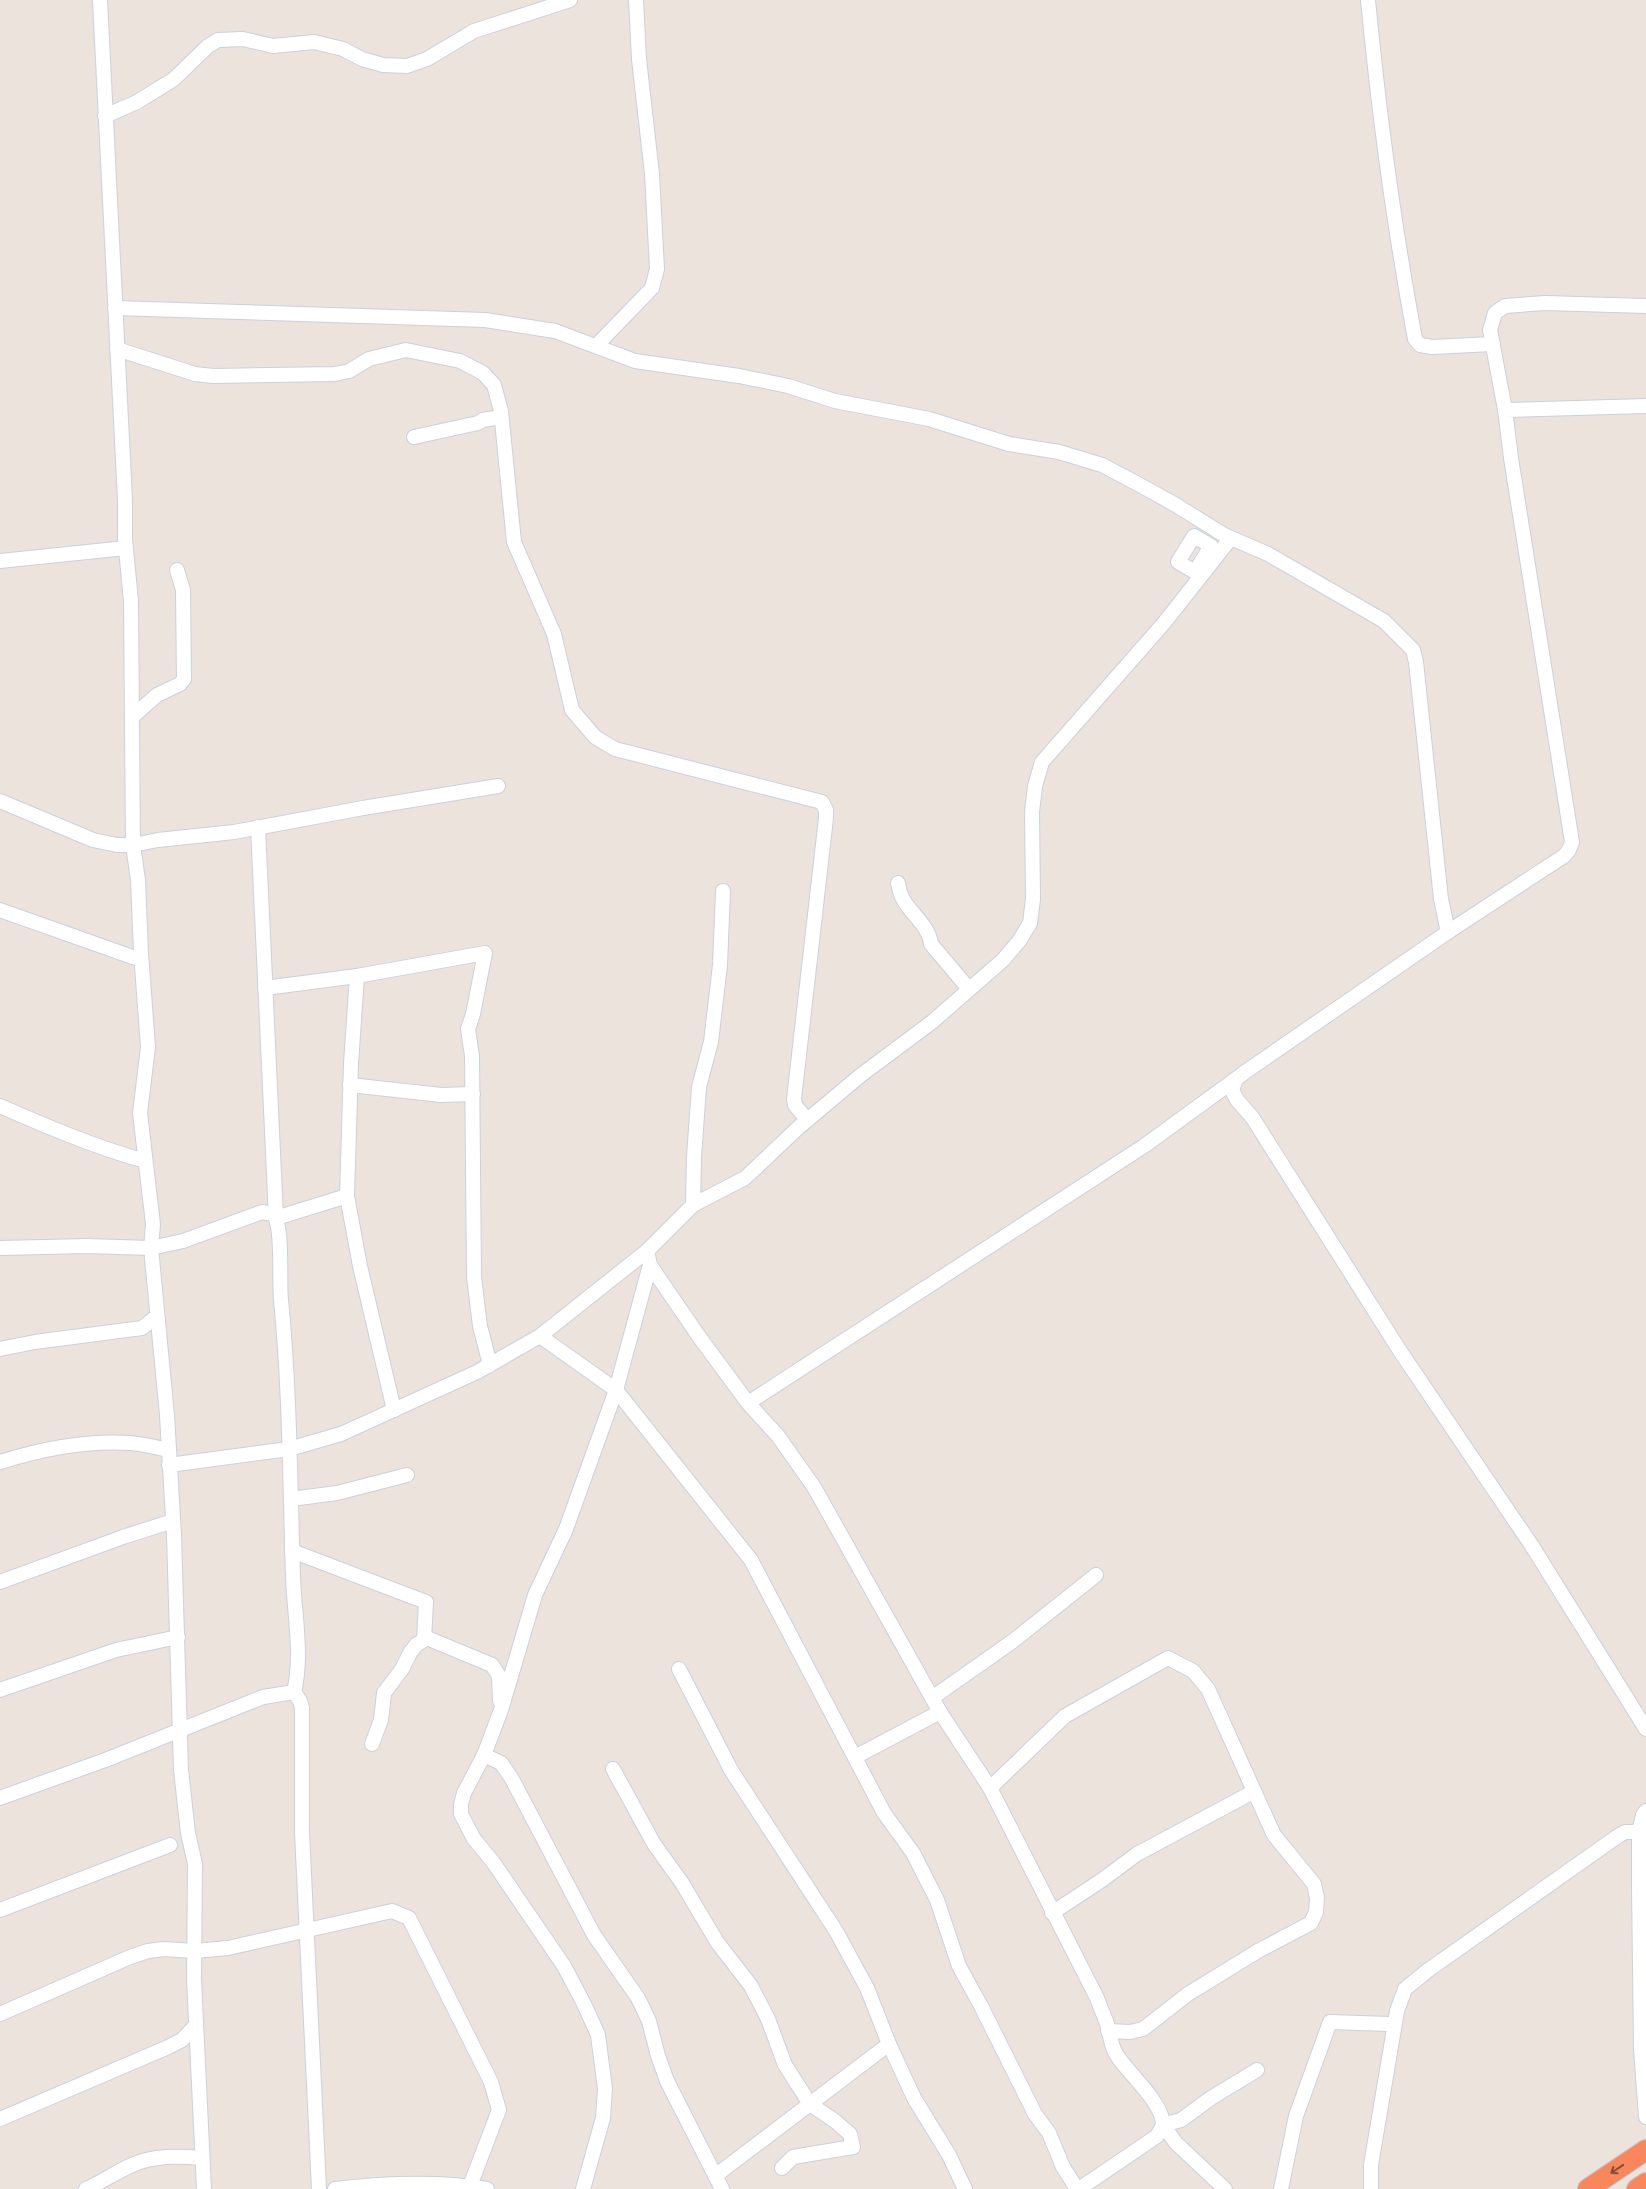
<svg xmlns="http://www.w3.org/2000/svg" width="1646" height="2189" font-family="'Fira Sans',sans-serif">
  <rect width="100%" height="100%" fill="#ece3dd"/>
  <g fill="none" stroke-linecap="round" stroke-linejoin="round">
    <defs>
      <g id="minor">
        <path d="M 100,0 L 125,500 L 125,539 L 131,601 L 133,845 L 138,880 L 141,953 L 148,1047 L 140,1113 L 153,1224 L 151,1248 L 167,1415 L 174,1535 L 181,1770 L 188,1833 L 195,1864 L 194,1979 L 204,2189"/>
        <path d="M 1368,0 C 1379,114 1394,227 1415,339 L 1420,345 L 1432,347 L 1493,344"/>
        <path d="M 105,116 L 137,102 L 174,79 L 208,46 L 218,40 L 243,39 L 273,46 L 314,42 L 343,49 L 362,59 L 383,65 L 407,66 L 427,59 L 474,31 L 570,0"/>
        <path d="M 115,308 L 485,320 L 555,331 L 635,361 L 739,376 L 788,386 L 835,401 L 929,419 L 1009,444 L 1059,452 L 1102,465 L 1138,484 L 1176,505 L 1224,535 L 1268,554 L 1384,621 L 1413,650 L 1416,662 L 1441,899 L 1448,932"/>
        <path d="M 596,346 L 652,288 L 657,269 L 652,174 L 639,59 L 636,0"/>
        <path d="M 117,349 L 195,374 L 213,376 L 335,374 L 349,371 L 369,359 L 406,350 L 460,361 L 483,373 L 494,385 L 501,411 L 514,542 L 554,634 L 572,710 L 595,737 L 615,749 L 822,802 L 826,810 L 826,818 L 794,1099 L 795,1105 L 807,1120"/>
        <path d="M 1646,406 L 1505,410 L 1511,458 L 1572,842 L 1569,850 L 1564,856 L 1448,932 L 1245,1072 L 1236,1079 L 1232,1090 L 1237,1100 L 1252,1117 L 1400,1351 L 1532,1546 L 1646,1729"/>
        <path d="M 1505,410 L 1490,330 L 1495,313 L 1505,306 L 1545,303 L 1646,306"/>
        <path d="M 414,437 L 478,423 L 483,420 L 501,417"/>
        <path d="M 1194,536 L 1211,546 L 1195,572 L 1178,562 Z"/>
        <path d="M 0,561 L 126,548"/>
        <path d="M 132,717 L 157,695 L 180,684 L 184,679 L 183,590 L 177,570"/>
        <path d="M 0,801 L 93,840 L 117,845 L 133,845 L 158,840 L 234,832 L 363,808 L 498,786"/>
        <path d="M 258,827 L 276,1218 L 347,1196"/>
        <path d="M 898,883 C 899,888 900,894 903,899 C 911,914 929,926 931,944 L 969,989"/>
        <path d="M 0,910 L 141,960"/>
        <path d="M 357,976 L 351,1064 L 347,1196 L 360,1266 L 394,1410"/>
        <path d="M 265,988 L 357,976 L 485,953 L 473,1014 L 468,1029 L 472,1056 L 474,1277 L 480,1326 L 490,1365"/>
        <path d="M 350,1085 L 441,1095 L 473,1094"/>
        <path d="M 0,1106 C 48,1127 95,1147 145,1161"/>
        <path d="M 693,1205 L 694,1157 L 699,1087 L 711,1042 L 720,965 L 723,891"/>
        <path d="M 0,1248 L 87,1246 L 151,1248 L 183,1241 L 262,1212 L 274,1214 C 283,1230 279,1279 281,1300 C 290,1391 290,1484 293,1576 C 294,1613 303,1655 294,1692 L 263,1697 L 108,1759 L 0,1798"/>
        <path d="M 647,1251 L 650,1265 L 700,1338 L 748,1403 L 778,1436 L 814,1487 L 940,1712 L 990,1788 L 1097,1998 C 1100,2007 1104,2015 1107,2024 C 1111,2036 1110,2046 1118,2057 C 1130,2075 1163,2103 1163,2125 L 1157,2136 L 1079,2189"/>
        <path d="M 540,1336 L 616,1390 L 751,1560 L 884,1813 L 913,1853 L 937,1900 L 959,1966 L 981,2006 L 1035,2114 L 1049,2133 L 1063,2167 L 1077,2189"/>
        <path d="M 0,1349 L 35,1342 L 142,1328 L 156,1317"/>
        <path d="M 748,1403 L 1144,1146 L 1236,1079"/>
        <path d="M 0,1462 C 41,1449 87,1440 130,1443 C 143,1444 156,1447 168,1450"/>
        <path d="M 169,1465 L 289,1449 L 341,1434 L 477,1372 L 540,1336 L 647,1251 L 693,1205 L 745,1178 L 799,1127 L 861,1075 L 932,1022 L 1003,960 L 1019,941 L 1030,923 L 1033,899 L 1032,812 L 1035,786 L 1042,762 L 1164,623 L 1231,538"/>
        <path d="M 291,1499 L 337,1493 L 407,1475"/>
        <path d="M 292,1551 L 426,1602 L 424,1640"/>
        <path d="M 0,1582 L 123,1537 L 173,1521"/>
        <path d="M 679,1669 L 731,1770 L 836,1931 L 867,1988 L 889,2044 L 914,2098 L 949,2155 L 965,2189"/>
        <path d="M 0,1690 L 116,1650 L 178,1637"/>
        <path d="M 294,1692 L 300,1701 L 302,1708 L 302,1832 L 319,2189"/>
        <path d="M 932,1698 L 1013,1641 L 1096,1575"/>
        <path d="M 372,1744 L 381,1720 L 384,1693 L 402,1669 L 410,1653 L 416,1645 L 427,1638 L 492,1665 L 499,1676 L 500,1701"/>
        <path d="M 484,1755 L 501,1763 L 512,1779 L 594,1935 L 638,1998 L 649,2021 L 658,2056 L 667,2081 L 722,2189"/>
        <path d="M 855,1757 L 940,1712"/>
        <path d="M 613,1769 L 654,1844 L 682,1883 L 717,1942 L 751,1986 L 768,2019 L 785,2065 L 810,2104 L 835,2121 L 850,2134 L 853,2147 L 793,2157 L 782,2168"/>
        <path d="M 990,1788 L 1065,1716 L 1168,1658 L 1193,1671 L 1208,1689 L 1274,1835 L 1314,1884 L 1317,1898 L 1316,1912 L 1311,1923 L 1258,1951 L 1188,1994 L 1143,2029 L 1130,2032 L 1108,2031"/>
        <path d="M 1646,1811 L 1643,1815 L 1639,1832 L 1639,1885 L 1641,2049 L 1646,2117"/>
        <path d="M 0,1910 L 170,1845"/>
        <path d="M 1052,1913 L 1102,1880 L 1137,1854 L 1253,1792"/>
        <path d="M 0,2014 L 130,1957 L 148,1951 L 164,1949 L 195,1951 L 228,1948 L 392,1911 L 409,1918 L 491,2082 L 499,2110 L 470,2186"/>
        <path d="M 0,2119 L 166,2048 L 182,2040 L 196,2025"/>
        <path d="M 715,2176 L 889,2044"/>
        <path d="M 86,2189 C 102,2182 116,2172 132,2165 C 154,2155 179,2156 202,2158"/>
        <path d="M 335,2189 C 386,2183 437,2181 487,2189"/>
        <path d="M 583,2189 L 603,2118 L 605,2089 L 598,2035 L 584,2004 L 564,1966 L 493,1862 L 474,1839 L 461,1814 L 461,1804 L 464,1793 L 484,1755 L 501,1710 L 535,1595 L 566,1529 L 616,1390 L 650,1265"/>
        <path d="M 1225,2189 L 1176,2143 L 1163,2125 L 1181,2120 L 1211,2098 L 1257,2070"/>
        <path d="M 1281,2189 L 1296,2116 L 1330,2022 L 1389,2024"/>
        <path d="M 1371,2189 L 1371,2165 L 1397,2011 L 1405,1989 L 1427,1971 L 1618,1836 L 1625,1832 L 1639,1832"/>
      </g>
      <g id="highway">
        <path d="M 1588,2189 L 1646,2150"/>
        <path d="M 1637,2189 L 1646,2183"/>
      </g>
    </defs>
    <use href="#minor" stroke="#cbd1db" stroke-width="16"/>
    <use href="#highway" stroke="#c3c3c3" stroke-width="22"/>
    <use href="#minor" stroke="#fff" stroke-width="14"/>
    <use href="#highway" stroke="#f9875b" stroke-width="20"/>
  </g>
  <defs><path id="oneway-shaft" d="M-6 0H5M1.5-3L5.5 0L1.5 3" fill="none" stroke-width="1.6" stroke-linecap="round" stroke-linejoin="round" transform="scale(1.25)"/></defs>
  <use stroke="#7d4f3e" href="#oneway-shaft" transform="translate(1617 2169) rotate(146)"/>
</svg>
